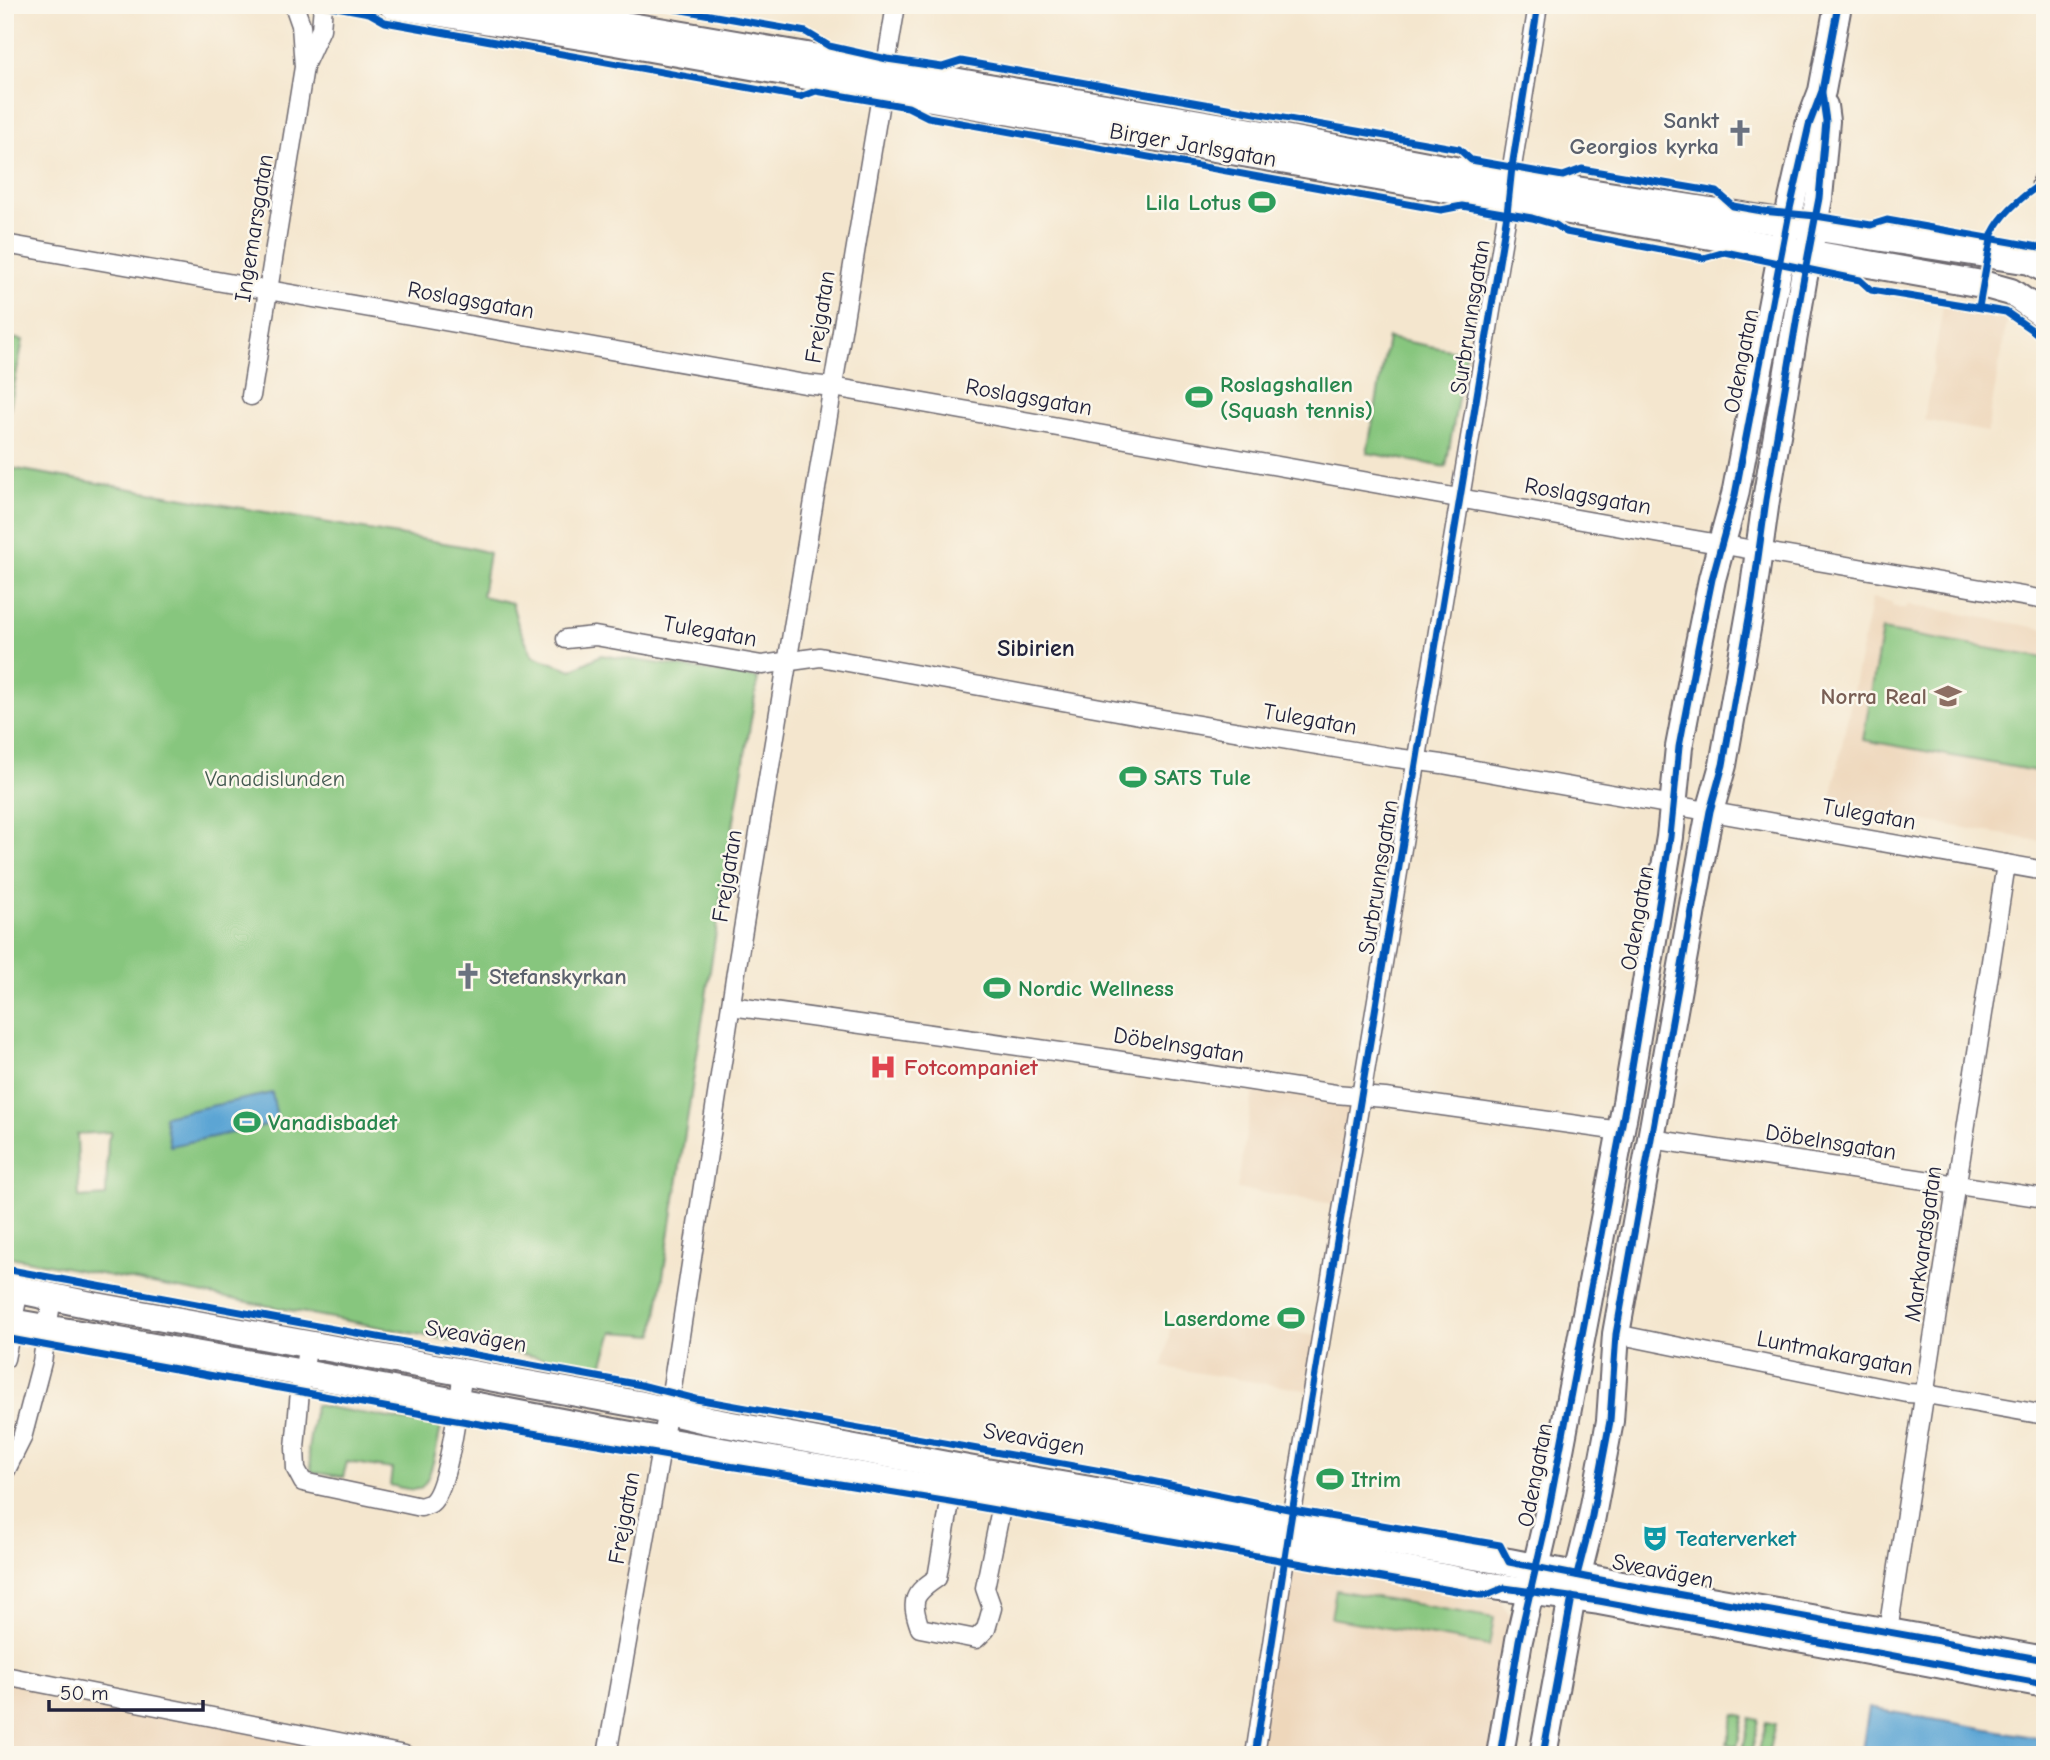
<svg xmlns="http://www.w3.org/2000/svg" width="2050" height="1760" font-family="'Comic Neue',sans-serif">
  <rect width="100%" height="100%" fill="#fbf7ec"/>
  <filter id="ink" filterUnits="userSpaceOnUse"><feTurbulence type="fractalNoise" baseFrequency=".0143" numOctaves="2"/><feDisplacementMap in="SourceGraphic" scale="14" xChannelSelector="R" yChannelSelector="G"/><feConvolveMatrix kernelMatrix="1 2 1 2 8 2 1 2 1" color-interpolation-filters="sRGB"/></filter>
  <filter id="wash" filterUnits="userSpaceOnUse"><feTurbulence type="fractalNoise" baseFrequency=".00686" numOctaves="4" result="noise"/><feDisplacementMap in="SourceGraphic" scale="28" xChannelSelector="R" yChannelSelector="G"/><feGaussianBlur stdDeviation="1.57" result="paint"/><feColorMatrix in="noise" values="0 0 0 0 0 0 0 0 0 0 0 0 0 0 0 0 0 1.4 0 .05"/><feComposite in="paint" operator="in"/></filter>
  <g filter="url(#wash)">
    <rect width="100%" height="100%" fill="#f4e6ce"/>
    <g fill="#eed7bb">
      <path d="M 1944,300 L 2009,310 L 1987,432 L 1924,420 Z"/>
      <path d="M 1872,598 L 1892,602 L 1892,605 L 1899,608 L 1906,608 L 1907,604 L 2045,629 L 2045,842 L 1830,804 Z"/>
      <path d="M 1255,1081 L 1360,1097 L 1342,1205 L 1237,1189 Z"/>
      <path d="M 1173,1314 L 1319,1336 L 1311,1391 L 1163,1367 Z"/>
      <path d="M 1290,1541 L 1487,1596 L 1500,1601 L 1508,1612 L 1513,1624 L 1495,1755 L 1255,1755 Z"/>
      <path d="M 5,1678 L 432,1755 L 5,1755 Z"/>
    </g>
    <g fill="#87c67e" stroke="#54745c" stroke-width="2" fill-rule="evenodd">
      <path d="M 5,337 L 23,340 L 5,433 Z"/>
      <path d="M 1388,338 L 1466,353 L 1446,467 L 1367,453 Z"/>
      <path d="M 5,467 L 467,547 L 489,553 L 482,596 L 512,603 L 518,625 L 533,656 L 572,670 L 601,655 L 758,678 L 723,886 L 654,1335 L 613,1332 L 601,1369 L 5,1256 ZM 111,1132 L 108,1140 L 106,1196 L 79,1198 L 77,1134 Z"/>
      <path d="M 1882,630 L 2045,658 L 2045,719 L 2036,771 L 1863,740 Z"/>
      <path d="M 315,1405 L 441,1427 C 438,1440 431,1486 418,1489 C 410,1491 398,1487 390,1485 L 392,1469 L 347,1462 L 343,1477 L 312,1472 L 308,1450 Z"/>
      <path d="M 1336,1590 L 1494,1618 L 1489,1646 L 1331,1618 Z"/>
      <path d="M 1735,1714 L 1744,1716 L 1737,1746 L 1727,1744 Z"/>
      <path d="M 1750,1718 L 1759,1720 L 1752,1750 L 1743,1748 Z"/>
      <path d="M 1766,1722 L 1775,1724 L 1768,1754 L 1759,1751 Z"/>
    </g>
    <g fill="#5ca5d4" stroke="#3f6488" stroke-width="2">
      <path d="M 272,1093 L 278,1123 L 170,1146 L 164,1116 Z"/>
      <path d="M 1869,1708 L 2045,1739 L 2045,1755 L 1861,1755 Z"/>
    </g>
  </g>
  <g filter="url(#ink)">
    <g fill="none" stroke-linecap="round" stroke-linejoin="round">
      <defs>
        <g id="street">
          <path d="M 305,64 L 321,29 L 323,5"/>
          <path d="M 2041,184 L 2045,175"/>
          <path d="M 5,244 L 805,384 L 833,387 L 1678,537 L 2045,600"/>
          <path d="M 251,396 L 304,67 L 301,25 L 294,5"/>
          <path d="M 566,639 L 595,636 L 762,665 L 820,657 L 1145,716 L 1389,757 L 1442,764 L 2045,871"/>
          <path d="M 731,1006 L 1096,1057 L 1335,1094 L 1385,1098 L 1620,1131"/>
          <path d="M 1651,1139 L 2045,1198"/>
          <path d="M 1616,1334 L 1907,1393 L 1926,1394 L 2045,1415"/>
          <path d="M 308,1344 L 300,1391 L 295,1448 L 296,1469 L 303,1482 L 421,1507 C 424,1505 428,1505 431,1503 C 449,1489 459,1397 463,1372"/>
          <path d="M 5,1359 L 19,1290"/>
          <path d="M 6,1470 L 22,1438 L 42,1362 L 52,1297"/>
          <path d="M 952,1491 L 937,1578 C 913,1594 910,1600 920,1628 L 976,1639 L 986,1629 L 992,1608 L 985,1588 L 1003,1499"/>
          <path d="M 1888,1631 L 2006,864"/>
          <path d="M 5,1676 L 405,1755"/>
          <path d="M 607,1755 L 673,1381 L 735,978 L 896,5"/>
          <path d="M 1255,1755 L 1290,1525 L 1507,214 L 1512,167 L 1538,5"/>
        </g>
        <g id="secondary">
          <path d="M 392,5 L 599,39 L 1982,284 L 2011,292 L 2045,316"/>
          <path d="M 507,5 L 1241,130 L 1486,176 L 2030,261 L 2045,269"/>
          <path d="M 5,1287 L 91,1305 L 638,1404 L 710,1421 L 968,1469 L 1509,1562 L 1621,1584 L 2045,1660"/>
          <path d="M 5,1321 L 303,1373 L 614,1432 L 886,1480 L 1247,1541 L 1485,1585 L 1599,1601 L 2045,1684"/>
          <path d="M 1500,1755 L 1519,1640 L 1546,1524 L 1626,1103 L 1670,837 L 1679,747 L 1698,648 L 1712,579 L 1735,495 L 1789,213 L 1809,125 L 1822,91 L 1838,5"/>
          <path d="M 1543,1755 L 1572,1597 L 1591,1521 L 1610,1421 L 1616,1334 L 1704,843 L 1710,811 L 1723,765 L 1752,601 L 1766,500 L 1803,282 L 1819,198 L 1826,121 L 1824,106"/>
        </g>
      </defs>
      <use href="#street" stroke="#6c676e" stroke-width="21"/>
      <use href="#secondary" stroke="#6c676e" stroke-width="30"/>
      <use href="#street" stroke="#fff" stroke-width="18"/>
      <use href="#secondary" stroke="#fff" stroke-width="26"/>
      <defs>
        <g id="cycleway">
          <path d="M 326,5 L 369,13 L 385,22 L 800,97 L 816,91 L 908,107 L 928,117 L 1441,210 L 1462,206 L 1532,218 L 1556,225 L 1566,232 L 1704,258 L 1725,252 L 1860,280 L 1871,290 L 2006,312 L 2045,339"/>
          <path d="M 654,5 L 806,32 L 829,46 L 887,59 L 942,67 L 961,61 L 1459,149 L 1471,160 L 1563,176 L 1582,169 L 1717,192 L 1733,206 L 1762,211 L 1816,216 L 1871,225 L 1887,220 L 2045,248"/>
          <path d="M 1979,307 L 1992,234 C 2003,212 2021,197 2041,184"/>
          <path d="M 5,1269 L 641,1385 L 696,1399 L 1107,1472 L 1293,1510 L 1500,1545 L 1509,1562 L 1621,1584 L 2045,1660"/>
          <path d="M 5,1338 L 456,1420 L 686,1459 L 950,1502 L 1479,1595 L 1487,1595 L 1504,1588 L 1599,1601 L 2045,1684"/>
          <path d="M 1577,1575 L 1591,1521 L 1610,1421 L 1616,1334 L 1704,843 L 1710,811 L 1723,765 L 1752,601 L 1766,500 L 1803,282 L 1819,198 L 1826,121 L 1822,93"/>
          <path d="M 1255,1755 L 1290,1525 L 1507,214 L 1512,167 L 1538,5"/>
          <path d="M 1500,1755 L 1519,1640 L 1546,1524 L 1626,1103 L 1670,837 L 1679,747 L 1698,648 L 1712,579 L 1735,495 L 1789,213 L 1809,125 L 1822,91 L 1838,5"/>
          <path d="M 1543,1755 L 1572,1597"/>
        </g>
      </defs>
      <use href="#cycleway" stroke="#fbf7ec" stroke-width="11"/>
      <use href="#cycleway" stroke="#0057b8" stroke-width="7"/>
    </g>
  </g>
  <defs>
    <symbol id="church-bare" viewBox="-9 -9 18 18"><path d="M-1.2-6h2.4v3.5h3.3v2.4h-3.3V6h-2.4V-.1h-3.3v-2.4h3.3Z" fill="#6b7280" stroke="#fbf7ec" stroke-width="2.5" paint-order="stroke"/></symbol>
    <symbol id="stadium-bare" viewBox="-9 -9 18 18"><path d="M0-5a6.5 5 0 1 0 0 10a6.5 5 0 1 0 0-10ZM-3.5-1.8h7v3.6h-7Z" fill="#2e9e5b" stroke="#fbf7ec" stroke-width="2.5" paint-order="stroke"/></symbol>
    <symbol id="school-bare" viewBox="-9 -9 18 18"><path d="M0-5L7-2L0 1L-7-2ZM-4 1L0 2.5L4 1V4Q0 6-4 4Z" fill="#8d6e63" stroke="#fbf7ec" stroke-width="2.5" paint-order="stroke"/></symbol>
    <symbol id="hospital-bare" viewBox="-9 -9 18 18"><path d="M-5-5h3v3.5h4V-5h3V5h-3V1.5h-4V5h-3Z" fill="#e0444e" stroke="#fbf7ec" stroke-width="2.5" paint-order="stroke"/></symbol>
    <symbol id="theatre-bare" viewBox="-9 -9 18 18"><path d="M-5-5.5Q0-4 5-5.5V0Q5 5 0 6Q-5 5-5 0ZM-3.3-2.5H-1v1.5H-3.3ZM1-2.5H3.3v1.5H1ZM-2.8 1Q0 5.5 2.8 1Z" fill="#0f9aa8" stroke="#fbf7ec" stroke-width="2.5" paint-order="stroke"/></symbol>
  </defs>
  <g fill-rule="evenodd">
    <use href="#church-bare" x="1721" y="114" width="38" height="38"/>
    <use href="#stadium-bare" x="1243" y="183" width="38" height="38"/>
    <use href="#stadium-bare" x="1180" y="378" width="38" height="38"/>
    <use href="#school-bare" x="1929" y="677" width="38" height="38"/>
    <use href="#stadium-bare" x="1114" y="758" width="38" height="38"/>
    <use href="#church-bare" x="449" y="957" width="38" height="38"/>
    <use href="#stadium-bare" x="978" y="969" width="38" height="38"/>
    <use href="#hospital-bare" x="864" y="1048" width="38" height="38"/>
    <use href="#stadium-bare" x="228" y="1103" width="38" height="38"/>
    <use href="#stadium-bare" x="1272" y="1299" width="38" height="38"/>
    <use href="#stadium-bare" x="1311" y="1460" width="38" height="38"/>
    <use href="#theatre-bare" x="1636" y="1519" width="38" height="38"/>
  </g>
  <g text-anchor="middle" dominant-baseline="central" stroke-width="5" stroke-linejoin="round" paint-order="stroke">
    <g font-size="23" font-weight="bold" fill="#5b616d" stroke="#fbf7ec" text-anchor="end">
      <text x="1719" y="120">Sankt<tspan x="1719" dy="26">Georgios kyrka</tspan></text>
      <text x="489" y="976" text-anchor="start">Stefanskyrkan</text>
    </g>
    <g font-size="23" fill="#22223b" stroke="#fbf7ec">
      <text transform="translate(1193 145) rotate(10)">Birger Jarlsgatan</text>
      <text transform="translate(254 228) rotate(-81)">Ingemarsgatan</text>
      <text transform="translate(471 300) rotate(10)">Roslagsgatan</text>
      <text transform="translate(820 317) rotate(-81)">Frejgatan</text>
      <text transform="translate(1470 317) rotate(-81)">Surbrunnsgatan</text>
      <text transform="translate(1741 361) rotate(-79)">Odengatan</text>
      <text transform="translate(1029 397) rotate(10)">Roslagsgatan</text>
      <text transform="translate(1588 496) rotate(10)">Roslagsgatan</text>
      <text transform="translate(710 631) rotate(10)">Tulegatan</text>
      <text transform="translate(1310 719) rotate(10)">Tulegatan</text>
      <text transform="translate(1869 814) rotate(10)">Tulegatan</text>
      <text transform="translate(727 876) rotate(-81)">Frejgatan</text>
      <text transform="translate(1378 877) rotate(-81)">Surbrunnsgatan</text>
      <text transform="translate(1637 918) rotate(-80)">Odengatan</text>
      <text transform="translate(1179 1045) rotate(9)">Döbelnsgatan</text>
      <text transform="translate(1831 1142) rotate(9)">Döbelnsgatan</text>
      <text transform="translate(1923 1244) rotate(-82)">Markvardsgatan</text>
      <text transform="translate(476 1336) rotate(10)">Sveavägen</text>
      <text transform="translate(1835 1353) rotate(11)">Luntmakargatan</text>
      <text transform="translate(1034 1439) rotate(10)">Sveavägen</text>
      <text transform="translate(1535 1475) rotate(-79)">Odengatan</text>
      <text transform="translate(624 1518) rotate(-80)">Frejgatan</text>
      <text transform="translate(1663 1571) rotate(11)">Sveavägen</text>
    </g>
    <g font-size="23" font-weight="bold" fill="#27864d" stroke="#fbf7ec" text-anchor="start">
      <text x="1241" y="202" text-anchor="end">Lila Lotus</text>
      <text x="1220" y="384">Roslagshallen<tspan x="1220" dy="26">(Squash tennis)</tspan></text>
      <text x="1154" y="777">SATS Tule</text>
      <text x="1018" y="988">Nordic Wellness</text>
      <text x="268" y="1122">Vanadisbadet</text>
      <text x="1270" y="1318" text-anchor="end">Laserdome</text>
      <text x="1351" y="1479">Itrim</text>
    </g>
    <g font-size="23" font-weight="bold" fill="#785e54" stroke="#fbf7ec" text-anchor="end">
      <text x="1927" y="696">Norra Real</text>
    </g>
    <g font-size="23" fill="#455b52" stroke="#fbf7ec">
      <text x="275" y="778">Vanadislunden</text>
    </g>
    <g font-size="23" font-weight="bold" fill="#be3a42" stroke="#fbf7ec" text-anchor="start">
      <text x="904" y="1067">Fotcompaniet</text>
    </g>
    <g font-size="23" font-weight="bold" fill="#0d838f" stroke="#fbf7ec" text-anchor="start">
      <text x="1676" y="1538">Teaterverket</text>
    </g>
    <g font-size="24" font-weight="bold" fill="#22223b" stroke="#fbf7ec">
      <text x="1036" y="648">Sibirien</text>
    </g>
  </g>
  <rect width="2050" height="1760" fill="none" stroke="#fbf7ec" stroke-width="28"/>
  <path d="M49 1700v10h154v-10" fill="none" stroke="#22223b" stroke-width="3.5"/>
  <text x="60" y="1700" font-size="21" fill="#22223b" stroke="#fbf7ec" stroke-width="5" paint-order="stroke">50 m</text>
</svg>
